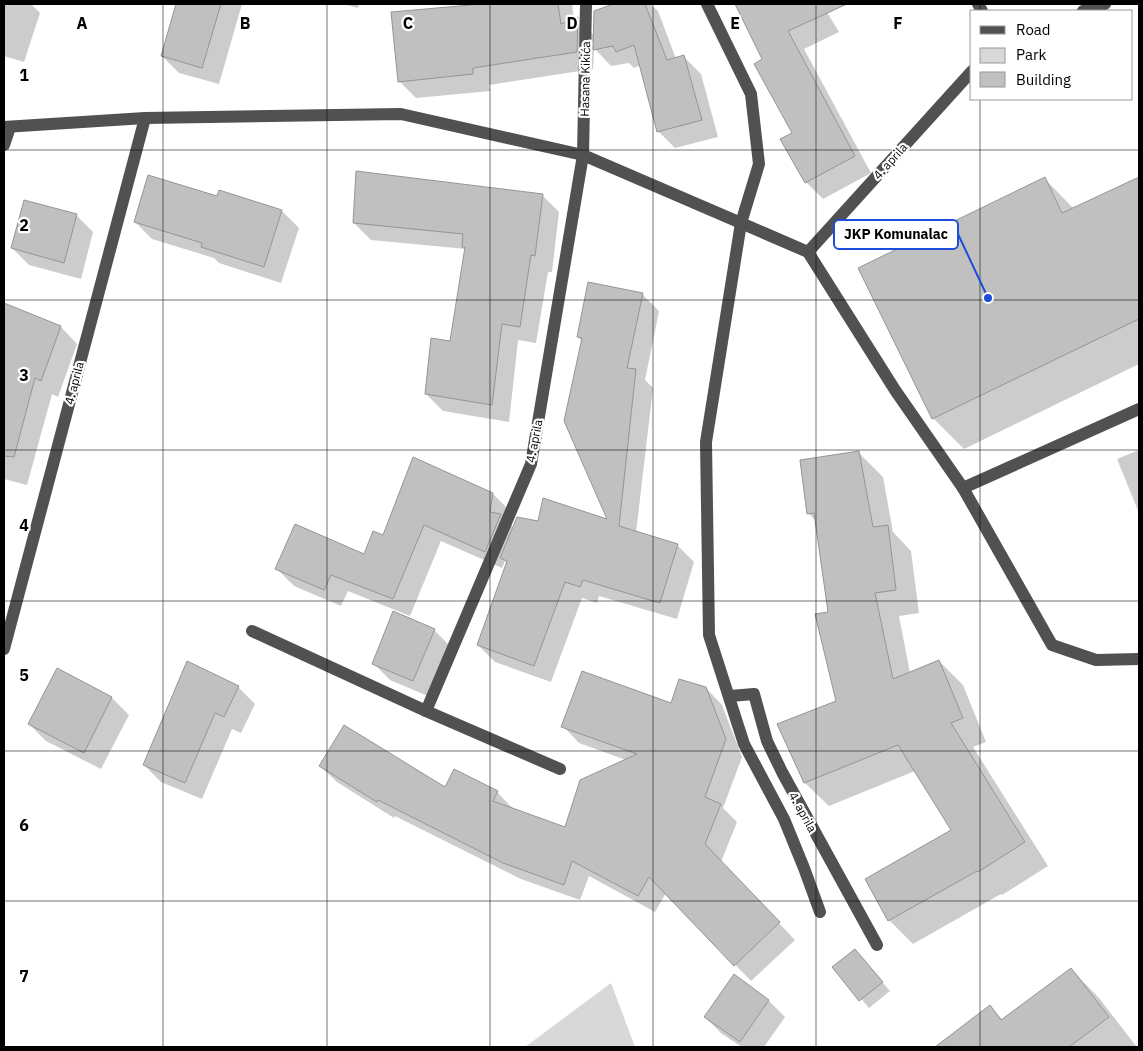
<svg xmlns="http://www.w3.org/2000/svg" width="1143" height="1051" font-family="'IBM Plex Sans',sans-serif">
  <rect width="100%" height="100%" fill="#fff"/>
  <path fill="#d8d8d8" d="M 611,983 L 635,1047 L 525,1047 Z"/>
  <g fill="#0003">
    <path d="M 4,4 L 31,4 L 40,13 L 24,62 L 4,56 Z"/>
    <path d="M 177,4 L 242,4 L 219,84 L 179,73 L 162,56 Z"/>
    <path d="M 343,4 L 359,4 L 358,8 Z"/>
    <path d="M 474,4 L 572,4 L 574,20 L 577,19 L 595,36 L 595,12 L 616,4 L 650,4 L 658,11 L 676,59 L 684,57 L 701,74 L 718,137 L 675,148 L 658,131 L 641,65 L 634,68 L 629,63 L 611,66 L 594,48 L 593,69 L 489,85 L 490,91 L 416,98 L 399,81 L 475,6 Z"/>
    <path d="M 737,4 L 822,4 L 839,32 L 804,49 L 871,173 L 823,199 L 806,182 L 794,134 L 764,60 Z"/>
    <path d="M 1045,179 L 1074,209 L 1139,179 L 1139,364 L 964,449 L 933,418 Z"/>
    <path d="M 220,191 L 282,211 L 299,228 L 281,283 L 219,263 L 214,258 L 152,239 L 135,222 L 218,198 Z"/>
    <path d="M 542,195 L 559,212 L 552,272 L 548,272 L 536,343 L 518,340 L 509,422 L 443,411 L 426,394 L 451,343 L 466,249 L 371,240 L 354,223 Z"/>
    <path d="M 76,215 L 93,232 L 81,279 L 29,265 L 12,248 Z"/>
    <path d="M 642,294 L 659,311 L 645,380 L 653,388 L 636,533 L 677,545 L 694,562 L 677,619 L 599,596 L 597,603 L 582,598 L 551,682 L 495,662 L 478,645 L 507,564 L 505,561 L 502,568 L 441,541 L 410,616 L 348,591 L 341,606 L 294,586 L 277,569 L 364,556 L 384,537 L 493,494 L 510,511 L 508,522 L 514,528 L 539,522 L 609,521 L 583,342 L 578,337 Z"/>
    <path d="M 5,305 L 61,327 L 77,344 L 58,397 L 52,394 L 27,485 L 4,479 Z"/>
    <path d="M 1139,450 L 1139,513 L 1117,459 Z"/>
    <path d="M 859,453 L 883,477 L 893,532 L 911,551 L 919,613 L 899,616 L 910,673 L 939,661 L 963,685 L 986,742 L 973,747 L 1048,866 L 1002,895 L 1001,894 L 913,944 L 889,920 L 953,830 L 915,771 L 829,806 L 805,783 L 838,702 L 830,612 L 816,521 L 808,513 Z"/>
    <path d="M 434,630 L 451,647 L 430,697 L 390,680 L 373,663 Z"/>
    <path d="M 57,670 L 112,698 L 129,715 L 101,769 L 46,741 L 29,724 Z"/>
    <path d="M 238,687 L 255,704 L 241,733 L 232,729 L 202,799 L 161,782 L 144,765 Z"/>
    <path d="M 706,688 L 722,705 L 742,757 L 723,808 L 737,822 L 721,862 L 795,940 L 751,981 L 666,893 L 655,912 L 589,876 L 580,900 L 521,879 L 395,816 L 394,818 L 337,782 L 320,766 L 445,789 L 497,792 L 513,809 L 566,828 L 626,760 L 579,743 L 563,726 L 672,704 Z"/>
    <path d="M 855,951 L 890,991 L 869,1008 L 834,967 Z"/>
    <path d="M 1071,969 L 1099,998 L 1136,1046 L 1134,1047 L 960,1047 L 951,1036 L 990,1007 L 1003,1020 Z"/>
    <path d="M 769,1001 L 785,1017 L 764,1047 L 742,1047 L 722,1034 L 705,1017 Z"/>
  </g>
  <g fill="#c0c0c0" stroke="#959595">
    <path d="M 176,4 L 221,4 L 202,68 L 161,56 Z"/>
    <path d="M 482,4 L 558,4 L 561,24 L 578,17 L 577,52 L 473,68 L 473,74 L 398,82 L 391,12 Z"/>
    <path d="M 613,4 L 645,4 L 667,60 L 684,55 L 702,120 L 657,132 L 634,45 L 616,52 L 613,46 L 593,50 L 594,11 Z"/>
    <path d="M 735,4 L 847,4 L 788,31 L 855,156 L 805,183 L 780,139 L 792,133 L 754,64 L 762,59 Z"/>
    <path d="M 356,171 L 543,194 L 535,256 L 531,255 L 520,327 L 502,324 L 492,405 L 425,394 L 431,338 L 450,341 L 465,247 L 462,247 L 463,234 L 353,223 Z"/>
    <path d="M 148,175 L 217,196 L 219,190 L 282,210 L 264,267 L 201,247 L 202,243 L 134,222 Z"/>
    <path d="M 1045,177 L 1062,213 L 1139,177 L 1139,319 L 932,419 L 858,268 Z"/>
    <path d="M 24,200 L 77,214 L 64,263 L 11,248 Z"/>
    <path d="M 588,282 L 643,293 L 627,368 L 636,369 L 619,526 L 678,544 L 660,603 L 583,580 L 580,587 L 565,582 L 534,666 L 477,645 L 507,561 L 500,558 L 517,517 L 538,521 L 543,498 L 607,519 L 564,421 L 582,338 L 577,337 Z"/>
    <path d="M 4,303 L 61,326 L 41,381 L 35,378 L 14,457 L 4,456 Z"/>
    <path d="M 859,451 L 873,527 L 888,525 L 896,590 L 875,593 L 893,679 L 939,660 L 963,718 L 951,723 L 1025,842 L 978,872 L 977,871 L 888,921 L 865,879 L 951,830 L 898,745 L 804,783 L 777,724 L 836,701 L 815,614 L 828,612 L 814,513 L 807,514 L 800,460 Z"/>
    <path d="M 413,457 L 493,493 L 490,512 L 501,514 L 485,552 L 424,525 L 393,599 L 331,575 L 324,590 L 275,569 L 295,524 L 364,554 L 373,531 L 383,535 Z"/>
    <path d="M 393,611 L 435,629 L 413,681 L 372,664 Z"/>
    <path d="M 187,661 L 239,686 L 224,717 L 215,713 L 185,783 L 143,765 Z"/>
    <path d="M 57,668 L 112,697 L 84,753 L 28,724 Z"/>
    <path d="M 582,671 L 671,703 L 679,679 L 706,687 L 726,739 L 705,797 L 721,804 L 705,844 L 780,922 L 734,966 L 649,877 L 638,896 L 572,861 L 564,885 L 503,863 L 378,800 L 377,802 L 319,766 L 344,725 L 445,787 L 454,769 L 498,791 L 493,801 L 565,827 L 580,780 L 637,754 L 561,727 Z"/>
    <path d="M 855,949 L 883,982 L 859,1001 L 832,967 Z"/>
    <path d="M 1071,968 L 1109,1017 L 1069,1047 L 935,1047 L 990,1005 L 1001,1020 Z"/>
    <path d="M 734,974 L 769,1000 L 740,1042 L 704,1017 Z"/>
  </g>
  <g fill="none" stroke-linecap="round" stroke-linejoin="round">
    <g stroke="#515151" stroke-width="12">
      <path d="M 707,4 L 751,94 L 759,164 L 741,223 L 808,252 L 895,390 L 963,488 L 1052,645 L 1096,660 L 1139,659"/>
      <path d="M 978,4 L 982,11"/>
      <path d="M 1083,11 L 1105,4"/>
      <path d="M 4,127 L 145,118 L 401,114 L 583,155 L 741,223 L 706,442 L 709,635 L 744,744 L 784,819 L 804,868 L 820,912"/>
      <path d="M 4,145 L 10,127"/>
      <path d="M 808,252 L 972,71"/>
      <path d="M 963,488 L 1139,409"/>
      <path d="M 252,631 L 426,711 L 531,464 L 583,155 L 586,4"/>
      <path d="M 4,649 L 145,118"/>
      <path d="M 730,696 L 754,694 L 767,741 L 782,772 L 877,945"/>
      <path d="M 426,711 L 560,769"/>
    </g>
  </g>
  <path fill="none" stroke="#000" stroke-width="1" stroke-opacity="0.55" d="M 163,4 L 163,1047M 327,4 L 327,1047M 490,4 L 490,1047M 653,4 L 653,1047M 816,4 L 816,1047M 980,4 L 980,11M 980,99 L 980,1047M 4,150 L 1139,150M 4,300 L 1139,300M 4,450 L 1139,450M 4,601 L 1139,601M 4,751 L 1139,751M 4,901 L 1139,901"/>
  <g text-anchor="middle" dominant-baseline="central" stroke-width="4.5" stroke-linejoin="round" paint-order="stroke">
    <g font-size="12" fill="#000" stroke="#fff">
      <text transform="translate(585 79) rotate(-89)">Hasana Kikića</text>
      <text transform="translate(890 161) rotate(-48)">4. aprila</text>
      <text transform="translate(74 383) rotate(-75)">4. aprila</text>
      <text transform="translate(534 441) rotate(-79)">4. aprila</text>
      <text transform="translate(803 812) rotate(61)">4. aprila</text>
    </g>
  </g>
  <g font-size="16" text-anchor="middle" font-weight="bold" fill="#000" stroke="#fff" stroke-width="4.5" stroke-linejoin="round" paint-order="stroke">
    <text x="82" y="29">A</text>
    <text x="245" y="29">B</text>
    <text x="408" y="29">C</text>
    <text x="572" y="29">D</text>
    <text x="735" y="29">E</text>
    <text x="898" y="29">F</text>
    <text x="24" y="81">1</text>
    <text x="24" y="231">2</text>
    <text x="24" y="381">3</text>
    <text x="24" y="531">4</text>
    <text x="24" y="681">5</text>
    <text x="24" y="831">6</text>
    <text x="24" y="982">7</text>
  </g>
  <path fill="none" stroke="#1d4ed8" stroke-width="2" d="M988 298L958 234"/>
  <circle fill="#1d4ed8" stroke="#fff" stroke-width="2" cx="988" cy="298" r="5"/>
  <rect fill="#fff" stroke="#1d4ed8" stroke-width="2" x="834" y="220" width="124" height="29" rx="5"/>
  <g font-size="14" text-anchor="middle" font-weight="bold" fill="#000">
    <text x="896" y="239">JKP Komunalac</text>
  </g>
  <rect width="1143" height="1051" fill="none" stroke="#000000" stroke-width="10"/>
  <rect x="970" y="10" width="162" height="90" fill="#ffffff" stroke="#999999"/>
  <rect x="980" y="26" width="25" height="8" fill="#515151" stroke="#999999"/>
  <text x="1016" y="35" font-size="15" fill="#000000">Road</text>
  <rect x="980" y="48" width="25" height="15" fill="#d8d8d8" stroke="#999999"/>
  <text x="1016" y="60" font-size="15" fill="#000000">Park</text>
  <rect x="980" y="72" width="25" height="15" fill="#c0c0c0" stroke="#999999"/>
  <text x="1016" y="85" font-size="15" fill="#000000">Building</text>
</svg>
